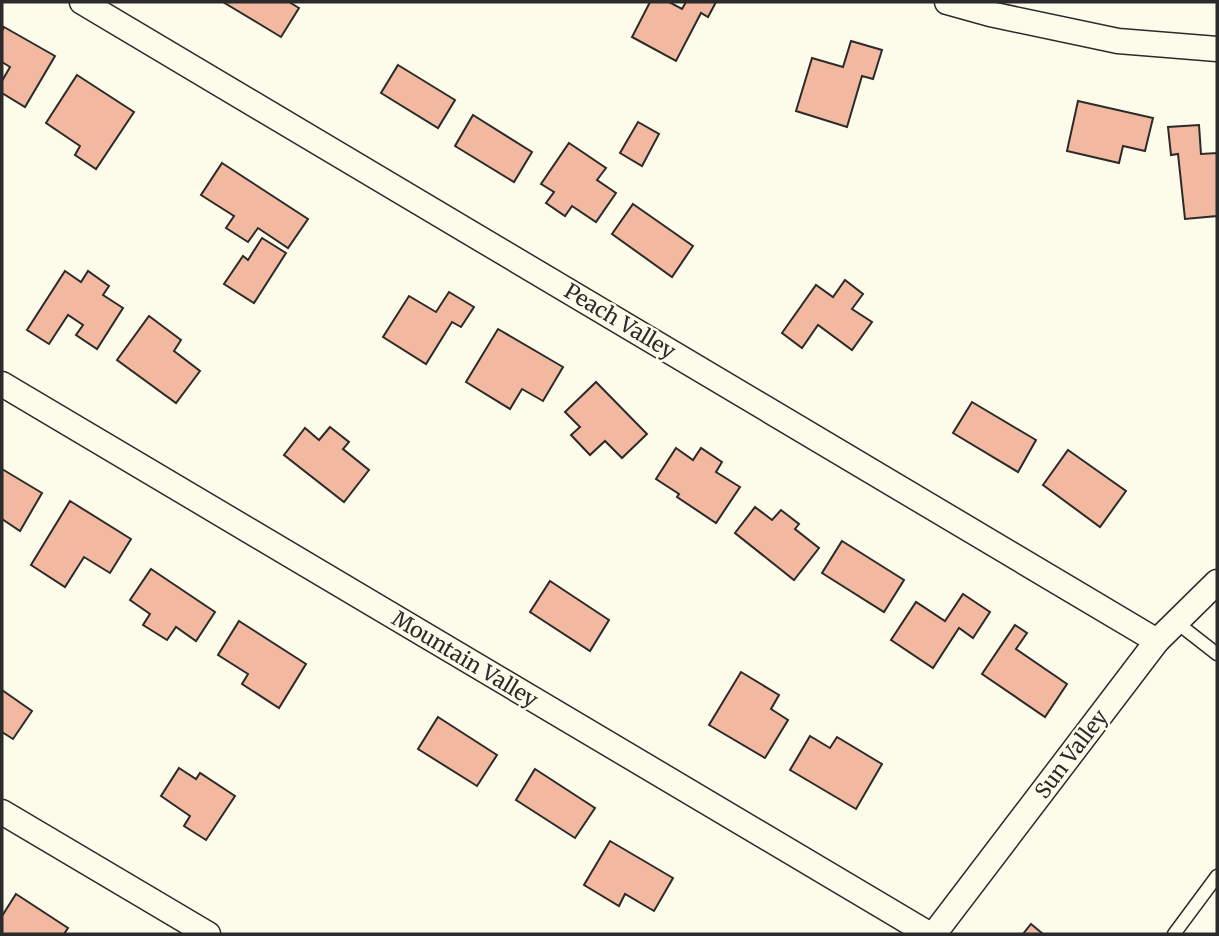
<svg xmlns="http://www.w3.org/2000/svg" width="1219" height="936" font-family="Merriweather,serif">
  <rect width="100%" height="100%" fill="#fdfbea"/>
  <g fill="#f2b8a0" stroke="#2b2b2b" stroke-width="2">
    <path d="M 223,2 L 289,2 L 299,8 L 281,37 Z"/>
    <path d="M 650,2 L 669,2 L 682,9 L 686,2 L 716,2 L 708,17 L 701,13 L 676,61 L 632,37 Z"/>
    <path d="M 4,27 L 55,56 L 25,107 L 2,93 L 2,81 L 10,67 L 2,62 L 2,31 Z"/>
    <path d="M 851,41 L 882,50 L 873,79 L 862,76 L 847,127 L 796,111 L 812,58 L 843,67 Z"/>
    <path d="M 398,65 L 455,100 L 438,128 L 381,93 Z"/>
    <path d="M 77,75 L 134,112 L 96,169 L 75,155 L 80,146 L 46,123 Z"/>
    <path d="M 1078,101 L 1153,118 L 1145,151 L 1123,146 L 1119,163 L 1067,151 Z"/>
    <path d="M 473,115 L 532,152 L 514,182 L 455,146 Z"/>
    <path d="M 638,122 L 659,134 L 642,166 L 620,153 Z"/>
    <path d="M 1199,125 L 1201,154 L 1217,153 L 1217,216 L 1185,219 L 1178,154 L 1171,155 L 1168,127 Z"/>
    <path d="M 569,143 L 606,168 L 597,180 L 616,193 L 596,222 L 572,206 L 565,216 L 546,203 L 554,192 L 541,184 Z"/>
    <path d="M 222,163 L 308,219 L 288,248 L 258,228 L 248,242 L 226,228 L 234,216 L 201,195 Z"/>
    <path d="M 633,204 L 693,246 L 672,277 L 612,234 Z"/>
    <path d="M 262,238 L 286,253 L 254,303 L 224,284 L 243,256 L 248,260 Z"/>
    <path d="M 65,271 L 81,282 L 88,271 L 109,286 L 103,295 L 123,308 L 97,349 L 76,335 L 83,325 L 68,315 L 49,344 L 27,330 Z"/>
    <path d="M 845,280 L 863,294 L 852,309 L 872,322 L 852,350 L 818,325 L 802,348 L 782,333 L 816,285 L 833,297 Z"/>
    <path d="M 449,292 L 474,307 L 461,327 L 452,322 L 426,364 L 383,337 L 409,296 L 436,312 Z"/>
    <path d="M 149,316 L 181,340 L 174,351 L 200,371 L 176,403 L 117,360 Z"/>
    <path d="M 498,329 L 563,367 L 543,401 L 522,389 L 510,409 L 466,382 Z"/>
    <path d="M 596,382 L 647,434 L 622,458 L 605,441 L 590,455 L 571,435 L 580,427 L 565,412 Z"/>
    <path d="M 972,402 L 1036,440 L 1018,472 L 953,433 Z"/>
    <path d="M 330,427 L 349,442 L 343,449 L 369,470 L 344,502 L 284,455 L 305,428 L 319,440 Z"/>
    <path d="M 676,448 L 693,460 L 701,448 L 722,462 L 716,472 L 740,487 L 716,523 L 677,497 L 679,494 L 656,479 Z"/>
    <path d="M 1068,450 L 1126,491 L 1100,527 L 1043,485 Z"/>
    <path d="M 2,469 L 42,493 L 20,531 L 2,519 Z"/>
    <path d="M 70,501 L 131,539 L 110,573 L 84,557 L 65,587 L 31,565 Z"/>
    <path d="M 755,507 L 772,520 L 781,510 L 799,524 L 795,529 L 819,548 L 794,580 L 735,533 Z"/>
    <path d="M 842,541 L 904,580 L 884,612 L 822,573 Z"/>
    <path d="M 151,569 L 215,612 L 196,641 L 176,627 L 167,640 L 143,625 L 150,614 L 130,600 Z"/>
    <path d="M 550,581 L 609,620 L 590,651 L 530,612 Z"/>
    <path d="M 963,594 L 990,612 L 973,638 L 959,628 L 933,668 L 891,640 L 916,602 L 945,621 Z"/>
    <path d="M 239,621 L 306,664 L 279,708 L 242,684 L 248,674 L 218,655 Z"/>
    <path d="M 1015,625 L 1027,633 L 1016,649 L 1067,684 L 1045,717 L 982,674 Z"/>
    <path d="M 741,672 L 779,695 L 771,709 L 788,720 L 765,758 L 709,725 Z"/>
    <path d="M 2,690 L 32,711 L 13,739 L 2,732 Z"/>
    <path d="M 438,717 L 497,755 L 477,786 L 418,749 Z"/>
    <path d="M 810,736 L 830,748 L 837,737 L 882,764 L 856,809 L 790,770 Z"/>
    <path d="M 179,768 L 196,779 L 200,773 L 235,796 L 206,840 L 184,826 L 190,816 L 161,796 Z"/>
    <path d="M 535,769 L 595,808 L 575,838 L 516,800 Z"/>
    <path d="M 610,841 L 673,878 L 654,911 L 625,894 L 619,906 L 584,885 Z"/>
    <path d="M 16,894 L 68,928 L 64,934 L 2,934 L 2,916 Z"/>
    <path d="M 1031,924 L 1043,934 L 1023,934 Z"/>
  </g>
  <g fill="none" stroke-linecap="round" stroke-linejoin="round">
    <defs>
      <g id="service">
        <path d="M 1176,622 L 1217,654"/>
        <path d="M 1174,934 L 1217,876"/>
      </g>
      <g id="minor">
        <path d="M 82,2 L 1157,641"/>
        <path d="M 947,2 L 990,14 L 1118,41 L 1217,49"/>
        <path d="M 2,384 L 929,934"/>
        <path d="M 2,812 L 208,934"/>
        <path d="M 934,934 L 1157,641 L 1217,582"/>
      </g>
    </defs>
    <use href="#service" stroke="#2b2b2b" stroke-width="15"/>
    <use href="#minor" stroke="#2b2b2b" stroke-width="27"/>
    <use href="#service" stroke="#fdfbea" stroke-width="12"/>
    <use href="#minor" stroke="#fdfbea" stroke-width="24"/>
  </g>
  <g text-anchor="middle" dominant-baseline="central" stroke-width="5" stroke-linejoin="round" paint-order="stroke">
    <g font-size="21" fill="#2b2b2b" stroke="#fdfbea">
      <text transform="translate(620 321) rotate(31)">Peach Valley</text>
      <text transform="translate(465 659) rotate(31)">Mountain Valley</text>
      <text transform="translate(1071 754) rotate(-53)">Sun Valley</text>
    </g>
  </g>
  <rect width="1219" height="936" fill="none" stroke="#2b2b2b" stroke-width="7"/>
</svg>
